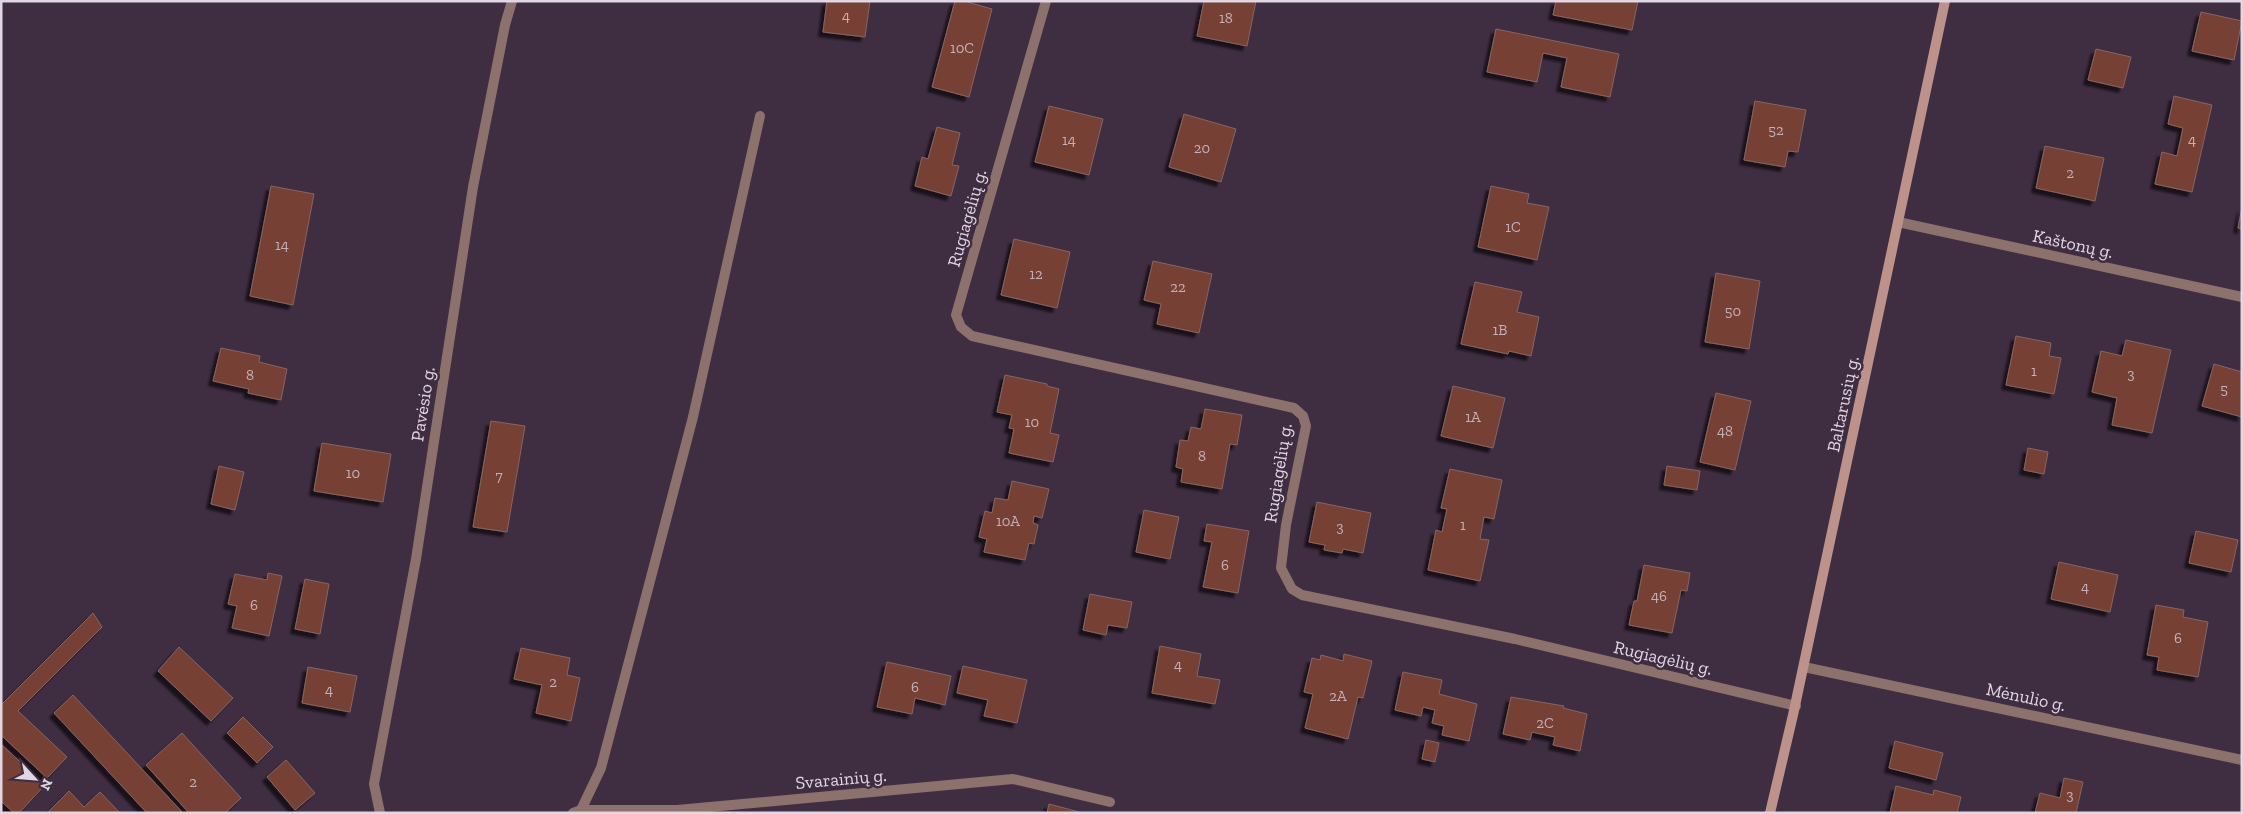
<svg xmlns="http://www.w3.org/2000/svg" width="2243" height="814" font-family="'Zilla Slab',serif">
  <defs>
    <filter id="shadow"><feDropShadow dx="-4.5" dy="4.5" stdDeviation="1" flood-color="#0009"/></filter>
  </defs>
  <rect width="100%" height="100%" fill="#3f2d42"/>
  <g fill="#763f36" stroke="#866660" filter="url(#shadow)">
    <path d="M 827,1 L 870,1 L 865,37 L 823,32 Z"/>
    <path d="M 955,1 L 964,1 L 992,9 L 969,97 L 932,87 Z"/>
    <path d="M 1204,1 L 1256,1 L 1247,46 L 1197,36 Z"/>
    <path d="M 1556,1 L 1638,1 L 1632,30 L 1553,15 Z"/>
    <path d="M 2201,12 L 2242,21 L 2234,60 L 2192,51 Z"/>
    <path d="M 1496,29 L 1619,54 L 1610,97 L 1561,87 L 1567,58 L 1543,53 L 1537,82 L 1487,72 Z"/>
    <path d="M 2096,49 L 2131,57 L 2123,88 L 2088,80 Z"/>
    <path d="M 2174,96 L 2212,105 L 2192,192 L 2155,184 L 2162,152 L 2177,156 L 2183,128 L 2168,124 Z"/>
    <path d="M 1755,101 L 1806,110 L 1798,152 L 1788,151 L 1785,167 L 1744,160 Z"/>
    <path d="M 1049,106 L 1103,119 L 1089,175 L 1035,162 Z"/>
    <path d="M 1184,114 L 1236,129 L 1221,182 L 1169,167 Z"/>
    <path d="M 937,127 L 960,133 L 952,165 L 959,166 L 951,196 L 915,186 L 922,157 L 928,159 Z"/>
    <path d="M 2045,146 L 2104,158 L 2095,201 L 2036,188 Z"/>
    <path d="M 271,186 L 314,194 L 293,305 L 250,296 Z"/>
    <path d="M 1491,186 L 1529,194 L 1527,203 L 1549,207 L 1537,260 L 1478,247 Z"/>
    <path d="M 2242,208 L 2242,229 L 2238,228 Z"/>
    <path d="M 1014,239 L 1070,252 L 1057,308 L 1001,295 Z"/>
    <path d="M 1153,261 L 1212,274 L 1199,333 L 1157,324 L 1161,304 L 1144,300 Z"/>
    <path d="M 1716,273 L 1760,281 L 1749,349 L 1705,342 Z"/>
    <path d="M 1475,282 L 1522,292 L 1517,312 L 1539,317 L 1531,356 L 1509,351 L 1508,354 L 1461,344 Z"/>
    <path d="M 2016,336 L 2051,343 L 2049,356 L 2061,358 L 2054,394 L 2006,385 Z"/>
    <path d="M 2126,340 L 2171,350 L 2152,433 L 2112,425 L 2117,398 L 2092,392 L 2101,351 L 2122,356 Z"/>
    <path d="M 221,348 L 260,356 L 259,362 L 287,369 L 281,400 L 248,393 L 249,389 L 213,381 Z"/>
    <path d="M 2214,364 L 2242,372 L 2242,417 L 2202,406 Z"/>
    <path d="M 1005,375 L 1047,384 L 1047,386 L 1059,389 L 1050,433 L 1059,435 L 1053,462 L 1009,453 L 1014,429 L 1009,428 L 1012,415 L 997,412 Z"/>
    <path d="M 1453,386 L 1505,398 L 1493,448 L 1441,436 Z"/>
    <path d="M 1716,393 L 1751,401 L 1735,470 L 1700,462 Z"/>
    <path d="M 1205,409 L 1242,415 L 1237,445 L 1230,444 L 1222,489 L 1181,482 L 1183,469 L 1176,467 L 1180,440 L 1188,441 L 1191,427 L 1201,429 Z"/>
    <path d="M 491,421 L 525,426 L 507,532 L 473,527 Z"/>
    <path d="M 322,443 L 391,454 L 383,502 L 314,491 Z"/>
    <path d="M 2028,448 L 2048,452 L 2044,474 L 2024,470 Z"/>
    <path d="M 219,466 L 244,472 L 235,510 L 211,504 Z"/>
    <path d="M 1667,466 L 1700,471 L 1697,490 L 1664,485 Z"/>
    <path d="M 1450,469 L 1502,480 L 1494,519 L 1484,517 L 1480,539 L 1489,540 L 1480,581 L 1428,570 L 1436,530 L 1442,532 L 1447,509 L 1441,508 Z"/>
    <path d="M 1012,481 L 1049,489 L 1042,518 L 1034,516 L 1033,523 L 1038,525 L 1034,544 L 1029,543 L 1025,560 L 984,552 L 987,539 L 979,537 L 985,511 L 992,513 L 995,498 L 1008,500 Z"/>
    <path d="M 1317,502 L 1371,513 L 1363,553 L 1343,549 L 1342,553 L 1324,550 L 1325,545 L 1309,542 Z"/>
    <path d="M 1144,510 L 1179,517 L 1170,559 L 1136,552 Z"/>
    <path d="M 1207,524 L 1249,531 L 1238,593 L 1203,587 L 1212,542 L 1204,541 Z"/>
    <path d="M 2196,531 L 2238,540 L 2231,572 L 2189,563 Z"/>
    <path d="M 2059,562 L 2118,575 L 2110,612 L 2051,599 Z"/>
    <path d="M 1644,565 L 1690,573 L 1687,591 L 1681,590 L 1672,633 L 1629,625 L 1634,601 L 1637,601 Z"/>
    <path d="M 268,573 L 282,576 L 269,636 L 232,628 L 237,606 L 228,604 L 235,574 L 267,580 Z"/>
    <path d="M 305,579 L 329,584 L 320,634 L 295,629 Z"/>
    <path d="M 1090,594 L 1132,602 L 1127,628 L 1108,625 L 1106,635 L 1083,630 Z"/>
    <path d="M 2156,605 L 2184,610 L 2183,617 L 2208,622 L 2198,677 L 2157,670 L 2159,657 L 2147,655 Z"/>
    <path d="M 93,613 L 102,627 L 18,711 L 67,757 L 47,778 L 1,735 L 1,705 Z"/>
    <path d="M 1160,646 L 1201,654 L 1197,676 L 1220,680 L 1215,704 L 1152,693 Z"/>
    <path d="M 179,647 L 233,698 L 211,721 L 158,671 Z"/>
    <path d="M 521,648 L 570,658 L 567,675 L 580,678 L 571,721 L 536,713 L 542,685 L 514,679 Z"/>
    <path d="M 1344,654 L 1372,661 L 1363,698 L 1358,697 L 1348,739 L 1305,728 L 1313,694 L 1304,692 L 1312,658 L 1320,660 L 1321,655 L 1343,661 Z"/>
    <path d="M 887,662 L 951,676 L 945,705 L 915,698 L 912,714 L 877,707 Z"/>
    <path d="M 963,666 L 1027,680 L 1017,723 L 984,716 L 988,700 L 957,693 Z"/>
    <path d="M 308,667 L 357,676 L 350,712 L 302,703 Z"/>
    <path d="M 1403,672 L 1442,680 L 1439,694 L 1477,704 L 1469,741 L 1442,735 L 1444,726 L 1432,723 L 1435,710 L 1423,707 L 1421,716 L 1395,710 Z"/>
    <path d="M 73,695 L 183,813 L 147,813 L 54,713 Z"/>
    <path d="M 1511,697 L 1564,706 L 1563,708 L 1587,714 L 1580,751 L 1553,745 L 1555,737 L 1532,732 L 1530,740 L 1503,734 Z"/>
    <path d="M 243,717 L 273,747 L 257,763 L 227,733 Z"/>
    <path d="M 182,733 L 241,798 L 225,813 L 189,813 L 146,765 Z"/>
    <path d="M 1426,740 L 1439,743 L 1435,762 L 1422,759 Z"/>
    <path d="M 1895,741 L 1943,753 L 1936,780 L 1889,768 Z"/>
    <path d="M 1,744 L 45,785 L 19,813 L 14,813 L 1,801 Z"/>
    <path d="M 286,760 L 315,793 L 295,810 L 267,777 Z"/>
    <path d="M 2064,778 L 2083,782 L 2076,813 L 2035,813 L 2040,793 L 2060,798 Z"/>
    <path d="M 1896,786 L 1933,795 L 1934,790 L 1961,797 L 1957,813 L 1890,813 Z"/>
    <path d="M 69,791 L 84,807 L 100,792 L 120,813 L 47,813 Z"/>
    <path d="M 1049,804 L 1083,813 L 1047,813 Z"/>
  </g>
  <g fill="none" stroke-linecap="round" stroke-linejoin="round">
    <g stroke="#8c716c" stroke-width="10">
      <path d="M 1046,1 L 956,315 L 961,327 L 972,336 L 1294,408 L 1303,416 L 1306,426 L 1286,525 L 1281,568 L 1292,589 L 1302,595 L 1515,639 L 1796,706"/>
      <path d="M 1898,222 L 2242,297"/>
      <path d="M 1804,667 L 2242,760"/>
      <path d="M 581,810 L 601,768 L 693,417 L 760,116"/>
      <path d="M 380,813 L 374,784 L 416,559 L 473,187 L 505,25 L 512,1"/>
      <path d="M 573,813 L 581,810 L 677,810 L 1013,779 L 1110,802"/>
    </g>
    <path stroke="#bd928a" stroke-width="10" d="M 1770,813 L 1793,715 L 1945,1"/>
  </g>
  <g text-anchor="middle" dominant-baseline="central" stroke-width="5" stroke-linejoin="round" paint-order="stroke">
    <g font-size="15" fill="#c6b0b8">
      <text x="846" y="16">4</text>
      <text x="1226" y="18">18</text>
      <text x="962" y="48">10C</text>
      <text x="1776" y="130">52</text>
      <text x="1069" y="140">14</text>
      <text x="2192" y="140">4</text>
      <text x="1202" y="148">20</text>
      <text x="2070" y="173">2</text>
      <text x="1513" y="227">1C</text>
      <text x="282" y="245">14</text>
      <text x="1036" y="274">12</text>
      <text x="1178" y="287">22</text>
      <text x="1733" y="311">50</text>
      <text x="1500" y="330">1B</text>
      <text x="2034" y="371">1</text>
      <text x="2131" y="374">3</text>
      <text x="250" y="375">8</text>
      <text x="2224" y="389">5</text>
      <text x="1473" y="417">1A</text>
      <text x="1032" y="422">10</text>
      <text x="1725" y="431">48</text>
      <text x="1202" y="456">8</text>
      <text x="353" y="473">10</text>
      <text x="499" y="476">7</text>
      <text x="1008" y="521">10A</text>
      <text x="1463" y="525">1</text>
      <text x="1340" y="527">3</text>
      <text x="1225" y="565">6</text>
      <text x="2085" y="587">4</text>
      <text x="1659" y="596">46</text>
      <text x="254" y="605">6</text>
      <text x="2178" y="638">6</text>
      <text x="1178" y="665">4</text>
      <text x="553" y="682">2</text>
      <text x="915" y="687">6</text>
      <text x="329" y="690">4</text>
      <text x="1338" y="696">2A</text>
      <text x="1545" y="723">2C</text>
      <text x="193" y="782">2</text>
      <text x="2070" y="795">3</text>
    </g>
    <g font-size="18" fill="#e1d6e3" stroke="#3f2d42">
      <text transform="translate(967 218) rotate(-74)">Rugiagėlių g.</text>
      <text transform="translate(2073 244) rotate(12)">Kaštonų g.</text>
      <text transform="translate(423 404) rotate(-81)">Pavėsio g.</text>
      <text transform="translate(1843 404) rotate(-78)">Baltarusių g.</text>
      <text transform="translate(1278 473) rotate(-81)">Rugiagėlių g.</text>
      <text transform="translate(1663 658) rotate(13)">Rugiagėlių g.</text>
      <text transform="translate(2026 697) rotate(12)">Mėnulio g.</text>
      <text transform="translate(841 779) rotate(-5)">Svarainių g.</text>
    </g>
  </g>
  <rect width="2243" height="814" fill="none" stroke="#e1d6e3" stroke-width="5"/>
  <g transform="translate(35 779) rotate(116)" stroke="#3f2d42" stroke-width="4" paint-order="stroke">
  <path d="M0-4L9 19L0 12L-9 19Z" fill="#e1d6e3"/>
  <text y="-8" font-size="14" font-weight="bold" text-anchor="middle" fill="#e1d6e3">N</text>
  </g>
</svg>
